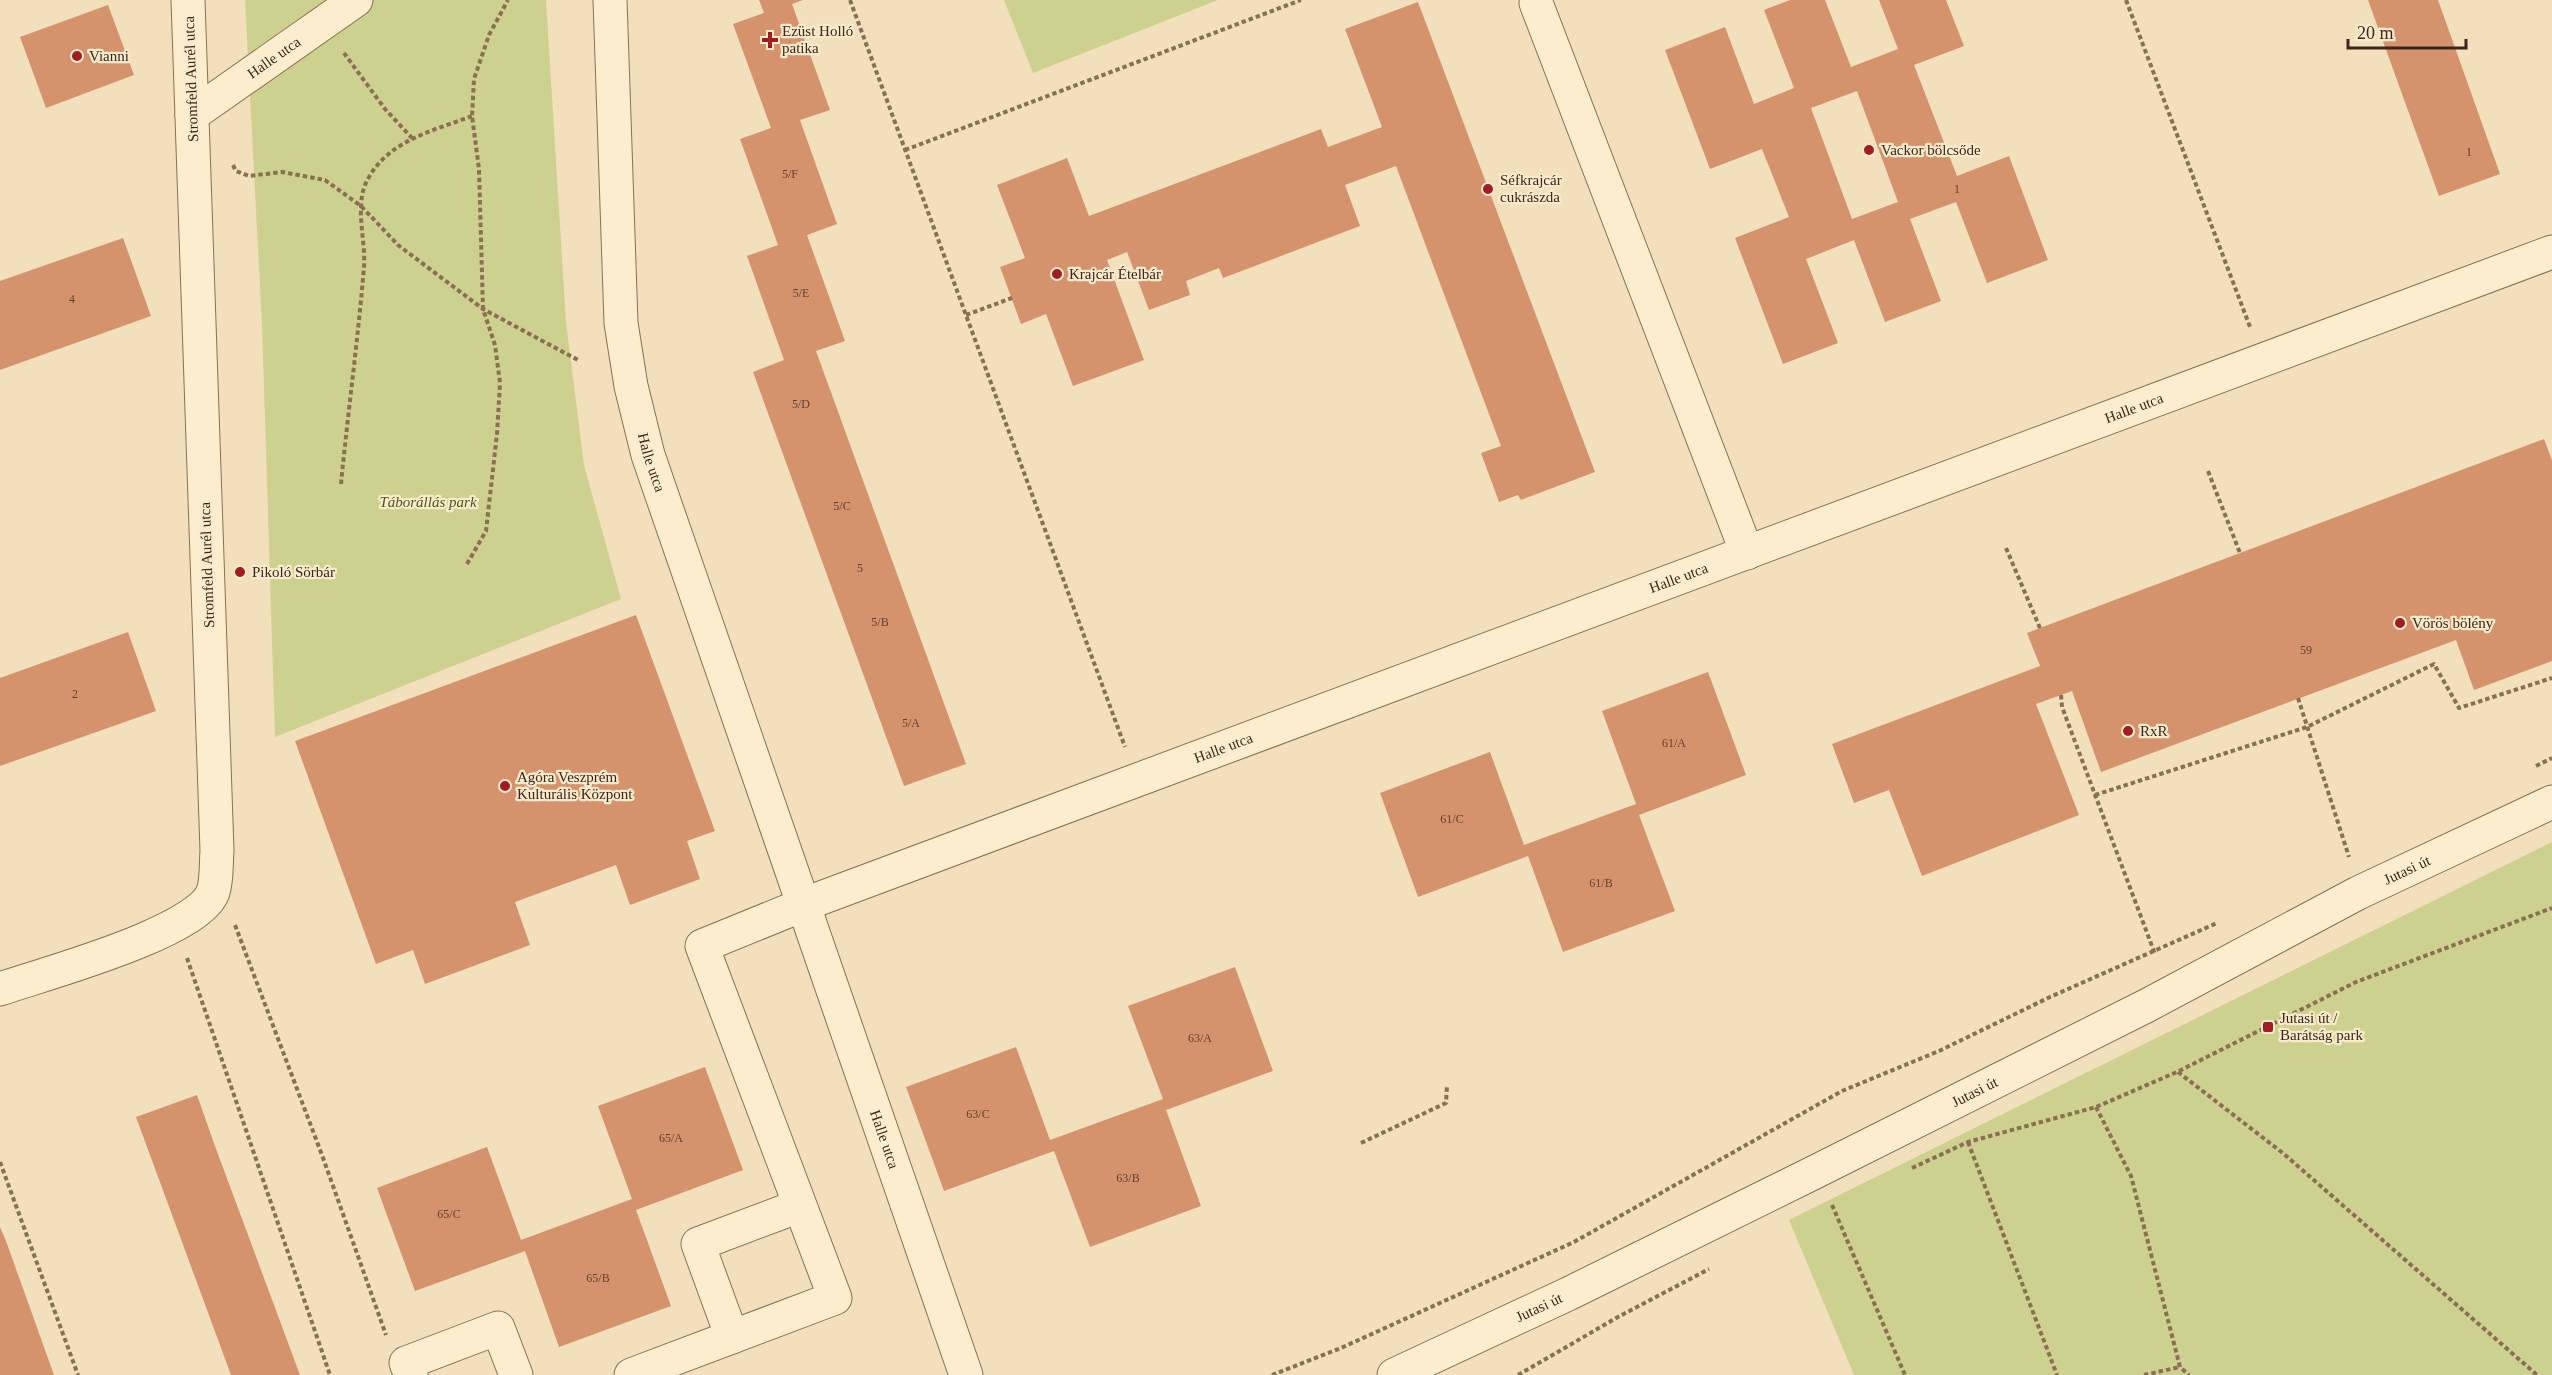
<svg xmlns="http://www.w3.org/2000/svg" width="2552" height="1375" font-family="'Times New Roman',serif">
  <rect width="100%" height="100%" fill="#f2dfbc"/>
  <g fill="#cdd18f">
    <path d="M 245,0 L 546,0 L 566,322 L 584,465 L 621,599 L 275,737 L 262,324 Z"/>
    <path d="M 1004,0 L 1218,0 L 1033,73 Z"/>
    <path d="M 2552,842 L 2552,1375 L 1854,1375 L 1789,1220 Z"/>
  </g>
  <g fill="#d5936d" fill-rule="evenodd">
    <path d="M 759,0 L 803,0 L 792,4 L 830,110 L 800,120 L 837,224 L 807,235 L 845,341 L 816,351 L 966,764 L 904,786 L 753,372 L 784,360 L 747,256 L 778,245 L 740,139 L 771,128 L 733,24 L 764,13 Z"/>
    <path d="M 1790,0 L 1825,0 L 1851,67 L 1898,49 L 1879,0 L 1946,0 L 1964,46 L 1914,65 L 1957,176 L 2009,156 L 2048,260 L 1987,283 L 1956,202 L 1910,219 L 1941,301 L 1885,322 L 1854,240 L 1806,259 L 1838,343 L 1783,364 L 1735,238 L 1789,217 L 1762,149 L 1710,169 L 1665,50 L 1725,27 L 1754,104 L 1794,88 L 1764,10 ZM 1857,91 L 1898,202 L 1852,219 L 1811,108 Z"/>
    <path d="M 2368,0 L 2438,0 L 2500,174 L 2439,196 Z"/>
    <path d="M 1418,2 L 1595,472 L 1521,500 L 1518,495 L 1499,502 L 1481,453 L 1501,446 L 1396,166 L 1345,185 L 1360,226 L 1223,278 L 1219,268 L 1186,281 L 1190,295 L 1149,310 L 1127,252 L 1107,260 L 1144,360 L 1073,386 L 1046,314 L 1021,324 L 1000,267 L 1025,258 L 997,185 L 1067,158 L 1089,216 L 1321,129 L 1328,147 L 1382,127 L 1345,29 Z"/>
    <path d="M 108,5 L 134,75 L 46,108 L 20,37 Z"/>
    <path d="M 123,238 L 151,316 L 0,370 L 0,281 Z"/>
    <path d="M 2544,439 L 2552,460 L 2552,661 L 2474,690 L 2456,640 L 2101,772 L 2072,691 L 2036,704 L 2079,815 L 1922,876 L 1889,790 L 1854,803 L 1832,744 L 2040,666 L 2027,633 Z"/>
    <path d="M 636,615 L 715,831 L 687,841 L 700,879 L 630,905 L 616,865 L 515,902 L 530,945 L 425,984 L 413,950 L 376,964 L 295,741 Z"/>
    <path d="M 128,632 L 156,711 L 0,766 L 0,678 Z"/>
    <path d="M 1708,672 L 1746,775 L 1639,815 L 1675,911 L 1563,952 L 1528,856 L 1418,897 L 1380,793 L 1490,752 L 1524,845 L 1636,804 L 1602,711 Z"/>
    <path d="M 1235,967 L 1273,1071 L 1166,1110 L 1201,1206 L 1090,1247 L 1054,1151 L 944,1191 L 906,1087 L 1016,1047 L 1050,1140 L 1163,1099 L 1128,1006 Z"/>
    <path d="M 705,1067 L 743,1170 L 636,1210 L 671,1306 L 559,1347 L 525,1251 L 415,1291 L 377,1188 L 487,1147 L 521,1240 L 632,1199 L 598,1106 Z"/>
    <path d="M 197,1095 L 215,1146 L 300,1375 L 231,1375 L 136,1117 Z"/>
    <path d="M 0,1227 L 6,1241 L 54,1375 L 0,1375 Z"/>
  </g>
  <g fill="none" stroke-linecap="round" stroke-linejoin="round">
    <defs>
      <g id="minor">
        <path id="s1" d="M 610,0 L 621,323 L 631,386 L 648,455 L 966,1375"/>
        <path d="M 1536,3 L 1747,553"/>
        <path id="s2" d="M 192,115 L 356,0"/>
        <path d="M 0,989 C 43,974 198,933 213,892 C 217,881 216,863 217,851 L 188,0"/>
        <path d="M 732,1337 L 698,1244 L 799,1206"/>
        <path d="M 411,1375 L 406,1363 L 498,1328 L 516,1375"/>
        <path id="s3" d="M 631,1375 L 835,1298 L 702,946 L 805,904 L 2552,252"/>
        <path id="s4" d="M 1394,1375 L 1568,1294 L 1813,1173 L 2146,1006 L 2358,893 L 2552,802"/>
      </g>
    </defs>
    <use href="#minor" stroke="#8b6f53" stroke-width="35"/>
    <g stroke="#8b6f53" stroke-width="4" stroke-dasharray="4.5 3" stroke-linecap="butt">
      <path d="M 850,0 L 1125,747"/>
      <path d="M 2126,0 L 2250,327"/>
      <path d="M 344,53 L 385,109 L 413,139"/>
      <path d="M 905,150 L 1301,0"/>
      <path d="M 233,165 L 236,171 L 249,176 L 282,172 L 325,180 L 361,206 L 398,245 L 483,309 L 578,360"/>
      <path d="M 966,315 L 1012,298"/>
      <path d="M 2208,471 L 2240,553"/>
      <path d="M 341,484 C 348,412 358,339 364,267 C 366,238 353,203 369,177 C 390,140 435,130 472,116"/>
      <path d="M 2006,548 L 2040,628"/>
      <path d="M 467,564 L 486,531 L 497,434 L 500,383 L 495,345 L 483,309 L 479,169 L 472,116 L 474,79 L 489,35 L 508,0"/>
      <path d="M 2061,695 L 2062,707 L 2155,954"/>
      <path d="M 2298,698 L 2349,857"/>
      <path d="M 2536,766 L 2552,758"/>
      <path d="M 2095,795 L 2307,727 L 2434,664 L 2459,708 L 2552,678"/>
      <path d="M 235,925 L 322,1155 L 386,1335"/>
      <path d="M 187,958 L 330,1375"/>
      <path d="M 2178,1072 L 2284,1154 L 2537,1375"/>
      <path d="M 2096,1107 L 2131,1176 L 2180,1367 L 2189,1375"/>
      <path d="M 1968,1142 L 2057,1375"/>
      <path d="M 1361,1143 L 1446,1103 L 1447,1085"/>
      <path d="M 0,1162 L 78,1375"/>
      <path d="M 1912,1168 L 1968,1142 L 2096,1107 L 2177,1072 L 2356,982 L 2552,908"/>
      <path d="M 1832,1205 L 1905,1375"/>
      <path d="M 1272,1375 L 1341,1348 L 1574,1242 L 1842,1091 L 1939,1051 L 2050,997 L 2217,923"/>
      <path d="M 1518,1375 L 1618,1317 L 1709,1269"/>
      <path d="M 2144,1375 L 2180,1367"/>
    </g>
    <use href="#minor" stroke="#fcedcf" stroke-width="33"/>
  </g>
  <g fill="#a11d24" stroke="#f9eacc" stroke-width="2">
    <path d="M767 31h6v6h6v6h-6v6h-6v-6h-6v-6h6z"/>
    <circle cx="77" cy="56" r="6"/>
    <circle cx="1869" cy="150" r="6"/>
    <circle cx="1488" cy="189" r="6"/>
    <circle cx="1057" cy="274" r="6"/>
    <circle cx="240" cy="572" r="6"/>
    <circle cx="2400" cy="623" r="6"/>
    <circle cx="2128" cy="731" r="6"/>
    <circle cx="505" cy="786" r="6"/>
    <rect x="2262" y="1021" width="12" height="12" rx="3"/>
  </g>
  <g text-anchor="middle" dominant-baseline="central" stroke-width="4.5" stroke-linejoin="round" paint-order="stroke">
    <g font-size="12" fill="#60422f">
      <text x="2469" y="152">1</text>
      <text x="790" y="174">5/F</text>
      <text x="1957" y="189">1</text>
      <text x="801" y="293">5/E</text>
      <text x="72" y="299">4</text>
      <text x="801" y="404">5/D</text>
      <text x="842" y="506">5/C</text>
      <text x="860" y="568">5</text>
      <text x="880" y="622">5/B</text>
      <text x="2306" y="650">59</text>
      <text x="75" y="694">2</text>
      <text x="911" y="723">5/A</text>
      <text x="1674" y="743">61/A</text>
      <text x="1452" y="819">61/C</text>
      <text x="1601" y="883">61/B</text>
      <text x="1200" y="1038">63/A</text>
      <text x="978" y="1114">63/C</text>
      <text x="671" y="1138">65/A</text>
      <text x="1128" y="1178">63/B</text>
      <text x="449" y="1214">65/C</text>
      <text x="598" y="1278">65/B</text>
    </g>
    <g font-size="15" fill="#39271a" stroke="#f9eacc" text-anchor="start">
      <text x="782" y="31">Ezüst Holló<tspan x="782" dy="17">patika</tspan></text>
      <text x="89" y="56">Vianni</text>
      <text x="1881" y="150">Vackor bölcsőde</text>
      <text x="1500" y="180">Séfkrajcár<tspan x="1500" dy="17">cukrászda</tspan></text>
      <text x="1069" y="274">Krajcár Ételbár</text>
      <text x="252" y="572">Pikoló Sörbár</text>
      <text x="2412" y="623">Vörös bölény</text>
      <text x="2140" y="731">RxR</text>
      <text x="517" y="777">Agóra Veszprém<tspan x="517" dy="17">Kulturális Központ</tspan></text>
      <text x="2280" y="1018">Jutasi út /<tspan x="2280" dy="17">Barátság park</tspan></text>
    </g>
    <g font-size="15" fill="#39271a" stroke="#f9eacc">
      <text stroke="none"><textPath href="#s2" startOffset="100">Halle utca</textPath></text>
      <text transform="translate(191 79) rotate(-92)">Stromfeld Aurél utca</text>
      <text stroke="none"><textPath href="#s3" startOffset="2124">Halle utca</textPath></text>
      <text stroke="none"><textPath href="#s1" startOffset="466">Halle utca</textPath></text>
      <text transform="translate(207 565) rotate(-92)">Stromfeld Aurél utca</text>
      <text stroke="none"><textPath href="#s3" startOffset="1638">Halle utca</textPath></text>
      <text stroke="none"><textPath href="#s3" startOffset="1152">Halle utca</textPath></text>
      <text stroke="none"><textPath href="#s4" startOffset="1132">Jutasi út</textPath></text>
      <text stroke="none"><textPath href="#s4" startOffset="646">Jutasi út</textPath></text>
      <text stroke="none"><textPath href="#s1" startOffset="1182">Halle utca</textPath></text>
      <text stroke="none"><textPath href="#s4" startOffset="160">Jutasi út</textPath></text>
    </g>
    <g font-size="15" font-style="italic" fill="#4c581e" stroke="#f9eacc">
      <text x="428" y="502">Táborállás park</text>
    </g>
  </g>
  <path d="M2348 39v9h118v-9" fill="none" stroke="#39271a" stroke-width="3"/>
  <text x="2357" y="39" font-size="18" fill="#39271a" stroke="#f9eacc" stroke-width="4.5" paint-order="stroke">20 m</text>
</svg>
